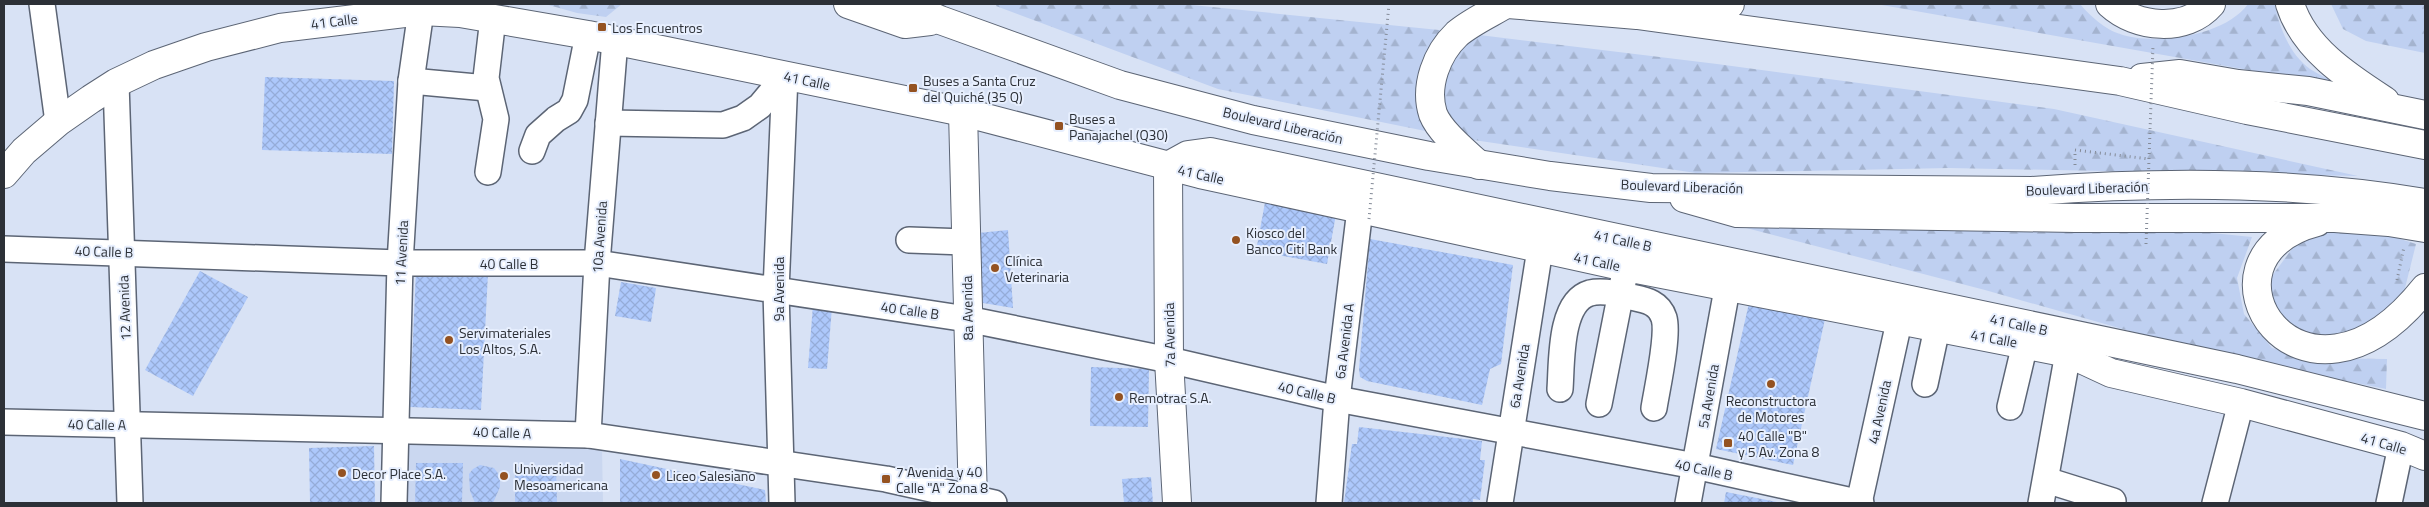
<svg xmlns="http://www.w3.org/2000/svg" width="2429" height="507" font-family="'Titillium Web',sans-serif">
  <defs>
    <pattern id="forest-firs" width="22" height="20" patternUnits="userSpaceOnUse" patternTransform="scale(1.25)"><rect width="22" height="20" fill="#bfd0f1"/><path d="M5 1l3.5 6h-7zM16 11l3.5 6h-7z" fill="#a4b3cf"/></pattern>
    <pattern id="building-cross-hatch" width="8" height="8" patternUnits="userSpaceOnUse" patternTransform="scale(1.25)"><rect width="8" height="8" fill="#adc8fb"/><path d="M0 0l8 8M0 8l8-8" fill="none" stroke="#95acd8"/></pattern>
  </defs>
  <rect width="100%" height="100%" fill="#d8e2f5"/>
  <path fill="#cad7f0" d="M 405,442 L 602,448 L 603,503 L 406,503 Z"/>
  <g fill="url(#forest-firs)">
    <path d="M 545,4 L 622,4 L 606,17 L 577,13 Z"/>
    <path d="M 997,4 L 1182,4 L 1439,30 L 1717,64 L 2054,109 L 2358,176 L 1949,168 L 1696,173 L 1460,138 L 1218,89 L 996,6 Z"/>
    <path d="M 1876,4 L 2080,4 C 2089,15 2106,30 2120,34 C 2156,46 2225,36 2248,4 L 2275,4 C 2279,27 2290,55 2310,69 C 2322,77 2337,82 2350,88 Z"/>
    <path d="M 2331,4 L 2425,4 L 2425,53 L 2366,41 L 2343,29 Z"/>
    <path d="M 1723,222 L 2132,225 L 2252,237 L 2237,278 L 2244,314 L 2272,348 L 2311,358 L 2387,359 L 2386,389 L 2207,353 L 1985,290 Z"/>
    <path d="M 2348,229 L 2388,235 L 2416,244 L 2402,300 L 2375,322 L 2340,336 L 2308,334 L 2286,322 L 2272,307 L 2269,280 L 2297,242 L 2328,232 Z"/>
  </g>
  <g fill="url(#building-cross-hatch)">
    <path d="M 265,77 L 394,81 L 392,154 L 262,150 Z"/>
    <path d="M 1266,197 L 1337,209 L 1327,264 L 1256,251 Z"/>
    <path d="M 1008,230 L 1013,308 L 983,303 L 978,233 Z"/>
    <path d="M 1370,239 L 1513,265 L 1501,364 L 1490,369 L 1482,405 L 1367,381 L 1360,377 L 1359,369 Z"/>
    <path d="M 416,270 L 488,273 L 481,410 L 410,407 Z"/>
    <path d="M 200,271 L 248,297 L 193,396 L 145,370 Z"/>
    <path d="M 621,282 L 656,288 L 651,322 L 615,316 Z"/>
    <path d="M 1749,303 L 1825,319 L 1793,465 L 1716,449 Z"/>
    <path d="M 813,305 L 832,307 L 827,369 L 808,368 Z"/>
    <path d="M 1091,367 L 1149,369 L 1148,427 L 1090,426 Z"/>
    <path d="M 1359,427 L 1482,441 L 1480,460 L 1485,460 L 1480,500 L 1473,499 L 1473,503 L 1344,503 L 1352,444 L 1357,444 Z"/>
    <path d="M 374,446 L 375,503 L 310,503 L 309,448 Z"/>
    <path d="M 620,459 L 765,490 L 766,503 L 620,503 Z"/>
    <path d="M 416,463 L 463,463 L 462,503 L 415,503 Z"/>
    <path d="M 480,465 L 494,468 L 500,476 L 500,487 L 493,503 L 475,503 L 470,491 L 469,474 L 473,469 Z"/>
    <path d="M 556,465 L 557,503 L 515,503 L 515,467 Z"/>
    <path d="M 1151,477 L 1153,503 L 1124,503 L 1122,479 Z"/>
    <path d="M 1726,492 L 1777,502 L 1777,503 L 1724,503 Z"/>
  </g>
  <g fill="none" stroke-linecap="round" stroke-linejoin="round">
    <defs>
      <g id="minor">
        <path d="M 42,4 L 58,122"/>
        <path d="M 411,81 L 487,88"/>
        <path d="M 116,83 L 130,503"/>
        <path d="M 608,123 L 723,125 L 743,118 L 760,106 L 785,76"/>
        <path d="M 532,151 L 538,135 L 556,119 L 569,111 L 575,100 L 588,35"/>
        <path d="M 488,172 L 496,119 L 486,78 L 493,18"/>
        <path d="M 909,240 L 965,242"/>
        <path d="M 4,249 L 400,263 L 597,263 L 967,319 L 1169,360 L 1337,399 L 1695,466 L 1861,503"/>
        <path d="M 1925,384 L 1937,328"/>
        <path d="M 1560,389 C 1562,363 1559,302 1590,293 C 1602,290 1620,294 1631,297 C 1645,300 1659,302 1664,318 C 1669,335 1657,389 1654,408"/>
        <path d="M 1599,404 L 1624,277"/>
        <path d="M 2010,407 L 2025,344"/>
        <path d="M 4,422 L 588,435 L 886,479 L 994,503"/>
        <path d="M 588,435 L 597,263 L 615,40"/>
        <path d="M 2046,480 L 2113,501"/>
        <path d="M 394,503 L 400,263 L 411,81 L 421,11"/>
        <path d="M 782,503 L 776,291 L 785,76"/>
        <path d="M 1329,503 L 1337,399 L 1360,209"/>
        <path d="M 1500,503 L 1540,249"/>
        <path d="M 1688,503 L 1727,289"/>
        <path d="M 1859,503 L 1899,322"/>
        <path d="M 2041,503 L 2068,353"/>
        <path d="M 2215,503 L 2241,403"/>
        <path d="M 2389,503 L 2401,446"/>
      </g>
      <g id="major">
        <path d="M 1655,13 L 1730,4"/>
        <path d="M 963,112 L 973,503"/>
        <path d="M 4,174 L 24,151 L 58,122 L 91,99 L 116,83 L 154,65 L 206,47 L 280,28 L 421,11 L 460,13 L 588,35 L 963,112 L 1200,174 L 1626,267 L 2068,353 L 2111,373 L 2241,403 L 2401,446 L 2425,456"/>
        <path d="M 1177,503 L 1169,360 L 1168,166 L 1188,155 L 1210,152 L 2237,369 L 2425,416"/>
      </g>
      <g id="highway">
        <path d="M 848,4 L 905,24 L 930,21"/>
        <path d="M 904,4 L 940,20 L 1120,85 L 1253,120 L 1429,156 L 1550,176 L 1651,188 L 2032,191 C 2162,181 2296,181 2425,203"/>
        <path d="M 1508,4 L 1637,15 L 2120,81 L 2247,110 L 2425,145"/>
        <path d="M 2110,4 C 2136,28 2186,33 2211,4"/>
        <path d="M 2290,4 C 2304,49 2348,77 2385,101"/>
        <path d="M 2142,78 L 2180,74 L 2238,84 L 2308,91 L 2425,115"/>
        <path d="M 1479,165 C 1465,152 1440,132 1433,114 C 1424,86 1437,53 1457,34 C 1471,22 1491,13 1506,4"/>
        <path d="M 1684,198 L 1737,213 L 2075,218 L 2335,218 L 2389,222 L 2425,228"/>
        <path d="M 2317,222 C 2181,257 2301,444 2425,288"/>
      </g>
    </defs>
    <use href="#minor" stroke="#5c6575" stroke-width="28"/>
    <use href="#major" stroke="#5c6575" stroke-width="30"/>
    <use href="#highway" stroke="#5c6575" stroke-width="30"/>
    <g stroke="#848b98" stroke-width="3" stroke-dasharray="1 4" stroke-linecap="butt">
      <path d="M 2075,165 L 2075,150 L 2149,159"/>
      <path d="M 2397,280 L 2404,247"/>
    </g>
    <use href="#minor" stroke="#fff" stroke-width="25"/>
    <use href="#major" stroke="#fff" stroke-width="28"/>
    <use href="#highway" stroke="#fff" stroke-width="28"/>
    <g stroke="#848b98" stroke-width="3" stroke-dasharray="1 4" stroke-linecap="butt">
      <path d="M 1369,219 L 1389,4"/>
      <path d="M 2146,244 L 2153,46"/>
    </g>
  </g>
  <g fill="#945221" stroke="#e7effe" stroke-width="2">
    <rect x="597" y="22" width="10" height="10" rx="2.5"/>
    <rect x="908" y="83" width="10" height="10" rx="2.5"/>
    <rect x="1054" y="121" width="10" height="10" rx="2.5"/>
    <circle cx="1236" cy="240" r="5"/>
    <circle cx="995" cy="268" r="5"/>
    <circle cx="449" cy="340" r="5"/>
    <circle cx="1771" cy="384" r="5"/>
    <circle cx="1119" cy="397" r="5"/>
    <rect x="1723" y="438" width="10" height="10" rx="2.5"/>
    <circle cx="342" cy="473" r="5"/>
    <circle cx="656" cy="475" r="5"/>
    <circle cx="504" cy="476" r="5"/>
    <rect x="881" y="474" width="10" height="10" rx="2.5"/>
  </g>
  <g text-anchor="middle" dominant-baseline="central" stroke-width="4" stroke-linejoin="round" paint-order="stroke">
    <g font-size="14" fill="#2c3037" stroke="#e7effe">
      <text transform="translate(334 21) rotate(-7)">41 Calle</text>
      <text transform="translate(807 80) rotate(12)">41 Calle</text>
      <text transform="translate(1283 125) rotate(13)">Boulevard Liberación</text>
      <text transform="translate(1201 174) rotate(13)">41 Calle</text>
      <text transform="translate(1682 186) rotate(2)">Boulevard Liberación</text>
      <text transform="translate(2087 188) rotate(-2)">Boulevard Liberación</text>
      <text transform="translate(599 237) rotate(-86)">10a Avenida</text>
      <text transform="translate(1623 240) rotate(12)">41 Calle B</text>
      <text transform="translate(104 251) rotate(2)">40 Calle B</text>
      <text transform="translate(401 253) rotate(-87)">11 Avenida</text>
      <text transform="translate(1597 261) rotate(12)">41 Calle</text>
      <text x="509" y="263">40 Calle B</text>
      <text transform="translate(778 289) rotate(-90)">9a Avenida</text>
      <text transform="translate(124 308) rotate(-92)">12 Avenida</text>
      <text transform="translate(967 308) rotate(-91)">8a Avenida</text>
      <text transform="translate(910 310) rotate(8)">40 Calle B</text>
      <text transform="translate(2019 324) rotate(12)">41 Calle B</text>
      <text transform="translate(1169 335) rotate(-91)">7a Avenida</text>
      <text transform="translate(1994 338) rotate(10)">41 Calle</text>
      <text transform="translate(1344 341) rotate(-83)">6a Avenida A</text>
      <text transform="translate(1519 376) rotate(-81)">6a Avenida</text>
      <text transform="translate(1307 392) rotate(13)">40 Calle B</text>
      <text transform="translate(1708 396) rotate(-80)">5a Avenida</text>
      <text transform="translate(1879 412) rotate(-78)">4a Avenida</text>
      <text transform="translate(97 424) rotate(1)">40 Calle A</text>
      <text transform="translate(502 432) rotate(2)">40 Calle A</text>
      <text transform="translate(2384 443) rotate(16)">41 Calle</text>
      <text transform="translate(1704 469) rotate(12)">40 Calle B</text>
    </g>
    <g font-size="14" fill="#2c3037" stroke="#e7effe" text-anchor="start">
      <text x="612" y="27">Los Encuentros</text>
      <text x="923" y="80">Buses a Santa Cruz<tspan x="923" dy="16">del Quiché (35 Q)</tspan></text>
      <text x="1069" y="118">Buses a<tspan x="1069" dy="16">Panajachel (Q30)</tspan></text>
      <text x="1246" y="232">Kiosco del<tspan x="1246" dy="16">Banco Citi Bank</tspan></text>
      <text x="1005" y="260">Clínica<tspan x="1005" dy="16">Veterinaria</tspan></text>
      <text x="459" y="332">Servimateriales<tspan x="459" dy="16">Los Altos, S.A.</tspan></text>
      <text x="1129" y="397">Remotrac S.A.</text>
      <text x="1771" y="400" text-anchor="middle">Reconstructora<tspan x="1771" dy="16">de Motores</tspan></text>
      <text x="1738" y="435">40 Calle "B"<tspan x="1738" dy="16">y 5 Av. Zona 8</tspan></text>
      <text x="514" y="468">Universidad<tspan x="514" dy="16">Mesoamericana</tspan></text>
      <text x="896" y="471">7 Avenida y 40<tspan x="896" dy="16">Calle "A" Zona 8</tspan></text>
      <text x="352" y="473">Decor Place S.A.</text>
      <text x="666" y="475">Liceo Salesiano</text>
    </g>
  </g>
  <rect width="2429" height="507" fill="none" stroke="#2c3037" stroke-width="10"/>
</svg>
